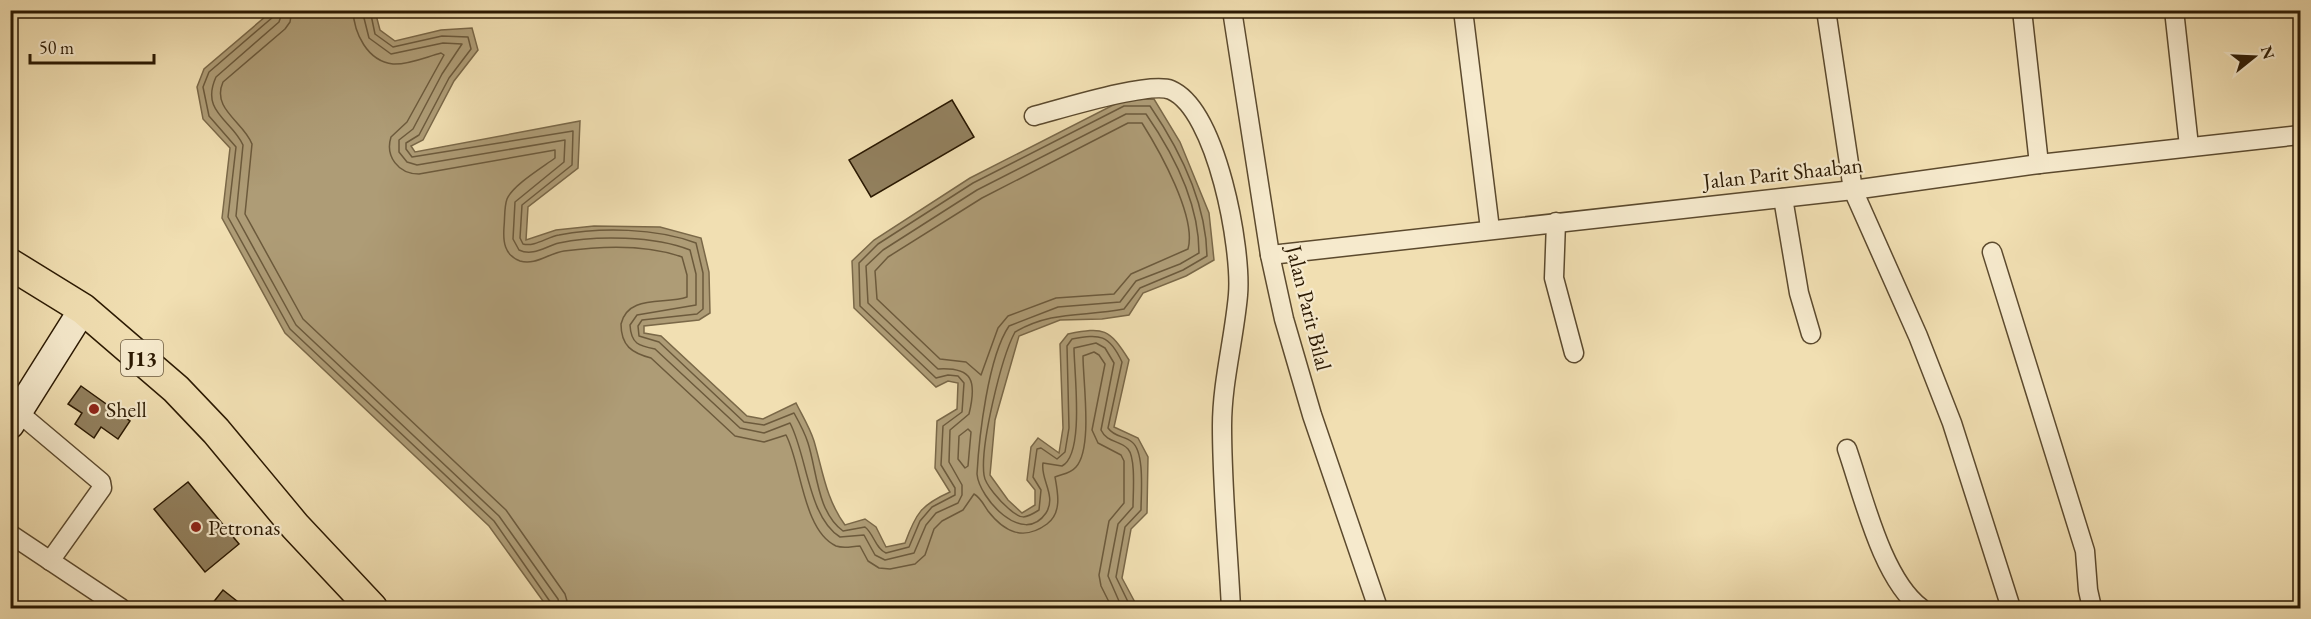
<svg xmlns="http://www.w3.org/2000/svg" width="2311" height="619" font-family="'EB Garamond',serif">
  <rect width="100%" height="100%" fill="#f1dfb2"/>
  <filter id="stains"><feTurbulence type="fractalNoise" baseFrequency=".00333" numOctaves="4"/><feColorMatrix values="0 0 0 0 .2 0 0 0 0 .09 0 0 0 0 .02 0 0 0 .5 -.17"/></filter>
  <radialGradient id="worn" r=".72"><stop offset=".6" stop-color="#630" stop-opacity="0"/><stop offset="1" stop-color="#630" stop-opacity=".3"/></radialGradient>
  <path fill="#ae9c76" stroke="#7a6848" stroke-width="1.5" d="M 272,11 L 375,11 L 380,30 L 395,41 L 441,30 L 472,28 L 478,50 L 454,81 L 423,140 L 411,146 L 415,152 L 580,121 L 578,168 L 528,207 L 526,240 L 556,230 L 594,226 L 660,227 L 701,238 L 709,272 L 710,313 L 699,320 L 644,326 L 644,333 L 661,336 L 747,416 L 763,419 L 796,403 C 802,415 810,428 814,441 C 823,472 826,499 845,525 L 865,519 L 876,527 L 886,547 L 905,543 C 916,513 921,505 950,492 L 935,468 L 937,421 L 957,409 L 958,383 L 948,381 L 936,387 L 854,308 L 852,261 L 874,240 L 970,178 L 1123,100 L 1154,99 L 1180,142 L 1209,213 L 1214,260 L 1186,276 L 1143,293 L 1129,315 L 1102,319 L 1060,320 L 1019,336 L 995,420 L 990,475 L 1008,500 L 1022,513 L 1035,505 L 1035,490 L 1027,480 L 1031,447 L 1038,438 L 1059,453 L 1063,428 L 1060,344 L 1068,334 C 1104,327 1109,328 1129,360 L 1114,427 L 1138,438 L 1148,457 L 1147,513 L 1131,529 L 1122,578 L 1138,608 L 548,608 L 489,526 L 285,333 L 222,218 L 230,148 L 203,119 L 197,87 L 204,69 Z"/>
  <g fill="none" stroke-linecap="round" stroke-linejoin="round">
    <g stroke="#6c5a3c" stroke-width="1.5">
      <path d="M 275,10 L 273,17 L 209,72 L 203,87 L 209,116 L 236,147 L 228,217 L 290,329 L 494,521 L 551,603 L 552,608"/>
      <path d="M 283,10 L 279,22 L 216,77 C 200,112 232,120 243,145 L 236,216 L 296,325 L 499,516 L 558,599 L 560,608"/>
      <path d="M 292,10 L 290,22 L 285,29 L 223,82 C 211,109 244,122 252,144 L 245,214 L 303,319 L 506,510 L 565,594 L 569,608"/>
      <path d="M 353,10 C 354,33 367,61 393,64 C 408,65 426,57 441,53 L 444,55 L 407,122 L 391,137 C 385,156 398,174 419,174 L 555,150 L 555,158 C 543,167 513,185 507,199 C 504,207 505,218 504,227 C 503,241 504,255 520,261 C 535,266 549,253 564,251 C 601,246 646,244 682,257 L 687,275 L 687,297 C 665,305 628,294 621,324 C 621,346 632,353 651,358 L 735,436 L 764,442 L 786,435 C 801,463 803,531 836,546 C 845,549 852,546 860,546 L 868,561 L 879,568 L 890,569 L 915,564 L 925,555 L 934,529 L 942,521 L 963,510 L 974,494 C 980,497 984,505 988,511 C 1005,533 1024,541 1047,524 C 1062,513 1058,493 1055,477 C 1062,474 1070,474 1076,467 C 1093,448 1083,382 1083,356 L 1094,352 L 1099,355 L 1105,364 L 1092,430 L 1098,443 L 1121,455 L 1124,461 L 1124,503 L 1109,521 L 1099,575 L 1101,586 L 1112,608"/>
      <path d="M 362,10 L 369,38 L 391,54 L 443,43 L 462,44 L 442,74 L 413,129 L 399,140 L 399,152 L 407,162 L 417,165 L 565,140 L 564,162 L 515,202 L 513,239 L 519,250 C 533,257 546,246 559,243 C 596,235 655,236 690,250 L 696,274 L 696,305 L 637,315 L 630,325 C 631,344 639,346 655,349 L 740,428 L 764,433 L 790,423 C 807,455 808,517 840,537 L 864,535 L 875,555 L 885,560 L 914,553 L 926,525 L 936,513 L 958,503 L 962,495 L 962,485 L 949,462 L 950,430 L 969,414 C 977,381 973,367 938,369 L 868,303 L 866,266 L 883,250 L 977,190 L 1126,114 L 1146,114 C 1173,153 1199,204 1199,253 L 1180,264 L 1136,281 L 1120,302 L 1058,307 L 1009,326 C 988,357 979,437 977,474 C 979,498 1023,547 1046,513 C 1057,496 1040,479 1043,463 L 1062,466 C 1085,454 1074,372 1074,348 L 1096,343 L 1105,348 L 1114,363 L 1101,430 C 1107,443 1120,440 1128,449 C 1136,458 1133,494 1133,507 L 1118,524 L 1108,576 L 1122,608"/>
      <path d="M 370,10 L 375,34 L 393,47 L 442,36 L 468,37 L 471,49 L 449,78 L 419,135 L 406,143 L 406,149 L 412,157 L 573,131 L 572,165 L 522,205 L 520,238 L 523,244 C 535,247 547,237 559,235 C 601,227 656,228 696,243 L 703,273 L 703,309 L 697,314 L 642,320 L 638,326 L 639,336 L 659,342 L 744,422 L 764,425 L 794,413 C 799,422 805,433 808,443 C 817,471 817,512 843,531 L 865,527 C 874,534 875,548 886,553 L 909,547 L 920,521 L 932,507 L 955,495 L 955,488 L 941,465 L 943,426 L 962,412 L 964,383 L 958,376 L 948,375 L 936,378 L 860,306 L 859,263 L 878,244 L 973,183 L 1124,106 L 1150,106 C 1180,150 1206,203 1207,256 L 1183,270 L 1140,288 L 1124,309 C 1084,317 1053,310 1015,332 C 1001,358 980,446 984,475 C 985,485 1001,502 1008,508 C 1021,520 1025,519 1039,510 L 1041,490 L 1033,477 L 1037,449 L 1041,448 L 1057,459 L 1065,452 L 1069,428 L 1067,346 L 1072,339 C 1100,334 1109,334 1122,362 L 1108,428 C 1114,437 1125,436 1132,442 C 1145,452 1141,494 1141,510 L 1125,527 L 1116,577 L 1131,608"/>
      <path d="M 1128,123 L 1142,123 C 1159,150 1197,217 1188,249 L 1131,274 L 1114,294 L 1056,298 L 1008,316 L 998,328 L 981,375 L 966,362 L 940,359 L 877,299 L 875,271 L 888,257 L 982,198 Z"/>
      <path d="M 968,429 L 971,432 L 968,466 L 965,468 L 958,459 L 959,436 Z"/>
    </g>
  </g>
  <g fill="#92805e" stroke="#2b1902" stroke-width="1.5">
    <path d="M 952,100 L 974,137 L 871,197 L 849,160 Z"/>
    <path d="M 81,386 L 130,421 L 118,439 L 101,427 L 94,438 L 75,424 L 82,413 L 68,404 Z"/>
    <path d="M 188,482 L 239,544 L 205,572 L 154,509 Z"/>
    <path d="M 223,590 L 247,609 L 208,609 Z"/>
  </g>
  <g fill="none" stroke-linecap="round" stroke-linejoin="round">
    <defs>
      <g id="street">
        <path d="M 1232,10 L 1270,255 L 1284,319 L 1312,415 L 1378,608"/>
        <path d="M 1463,10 L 1490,229"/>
        <path d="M 1826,10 L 1853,190 L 1918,336 L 1952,423 L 2011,608"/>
        <path d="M 2022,10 L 2039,164"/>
        <path d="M 2174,10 L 2189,146"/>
        <path d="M 1034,116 C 1061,109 1149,81 1171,90 C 1217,110 1242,249 1238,295 C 1234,340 1222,382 1222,426 C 1222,487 1228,548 1231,608"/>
        <path d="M 1783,198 L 1799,293 L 1811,334"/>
        <path d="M 1556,222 L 1554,278 L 1574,353"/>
        <path d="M 1992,252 L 2085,551 L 2088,590 L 2092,608"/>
        <path d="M 1270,255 L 1853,190 L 2039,164 L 2300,135"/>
        <path d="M 19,413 L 101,482 L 102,488 L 50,561"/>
        <path d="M 1847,449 C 1863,495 1882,579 1921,608"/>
        <path d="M 10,534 L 121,608"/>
      </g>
      <path id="secondary" d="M 10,425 L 83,309"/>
      <path id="primary" d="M 10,264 L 83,309 L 176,389 L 216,431 L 295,526 L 372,608"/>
    </defs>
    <use href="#street" stroke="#5c4a2e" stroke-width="21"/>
    <use href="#secondary" stroke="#2b1902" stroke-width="30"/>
    <use href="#primary" stroke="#2b1902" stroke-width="33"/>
    <use href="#street" stroke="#f6eacd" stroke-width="18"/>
    <use href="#secondary" stroke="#f6eacd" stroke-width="27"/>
    <use href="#primary" stroke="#f1dfb2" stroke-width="30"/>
  </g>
  <g fill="#8f2418" stroke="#f6eacd" stroke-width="2">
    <circle cx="94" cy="409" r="6"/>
    <circle cx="196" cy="527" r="6"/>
  </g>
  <g text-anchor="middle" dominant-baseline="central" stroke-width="4.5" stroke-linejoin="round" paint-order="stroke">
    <rect fill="#f6eacd" stroke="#68583f" stroke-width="1.5" x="121" y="340" width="42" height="36" rx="4.5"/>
    <g font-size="21" font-weight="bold" fill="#2b1902">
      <text x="142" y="358">J13</text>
    </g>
    <g font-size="22" fill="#2b1902" stroke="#f6eacd">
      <text transform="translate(1783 173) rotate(-6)">Jalan Parit Shaaban</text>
      <text transform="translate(1309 308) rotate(76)">Jalan Parit Bilal</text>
    </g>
    <g font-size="22" fill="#2b1902" stroke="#f6eacd" text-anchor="start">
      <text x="106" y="409">Shell</text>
      <text x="208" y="527">Petronas</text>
    </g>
  </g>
  <rect width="2311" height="619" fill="none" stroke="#f1dfb2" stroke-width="36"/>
  <rect x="12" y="12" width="2287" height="595" fill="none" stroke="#2b1902" stroke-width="3"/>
  <rect x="18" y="18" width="2275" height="583" fill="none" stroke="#2b1902" stroke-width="1.5"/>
  <g transform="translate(2254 57) rotate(72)" stroke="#f6eacd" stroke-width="4.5" paint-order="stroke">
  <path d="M0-4.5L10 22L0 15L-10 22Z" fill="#2b1902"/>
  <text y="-9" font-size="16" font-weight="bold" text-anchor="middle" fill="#2b1902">N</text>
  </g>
  <path d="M30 54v9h124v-9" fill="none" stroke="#2b1902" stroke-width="3"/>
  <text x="39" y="54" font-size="18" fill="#2b1902" stroke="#f6eacd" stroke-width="4.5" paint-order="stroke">50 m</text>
  <rect width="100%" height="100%" filter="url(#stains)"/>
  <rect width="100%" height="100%" fill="url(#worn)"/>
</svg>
